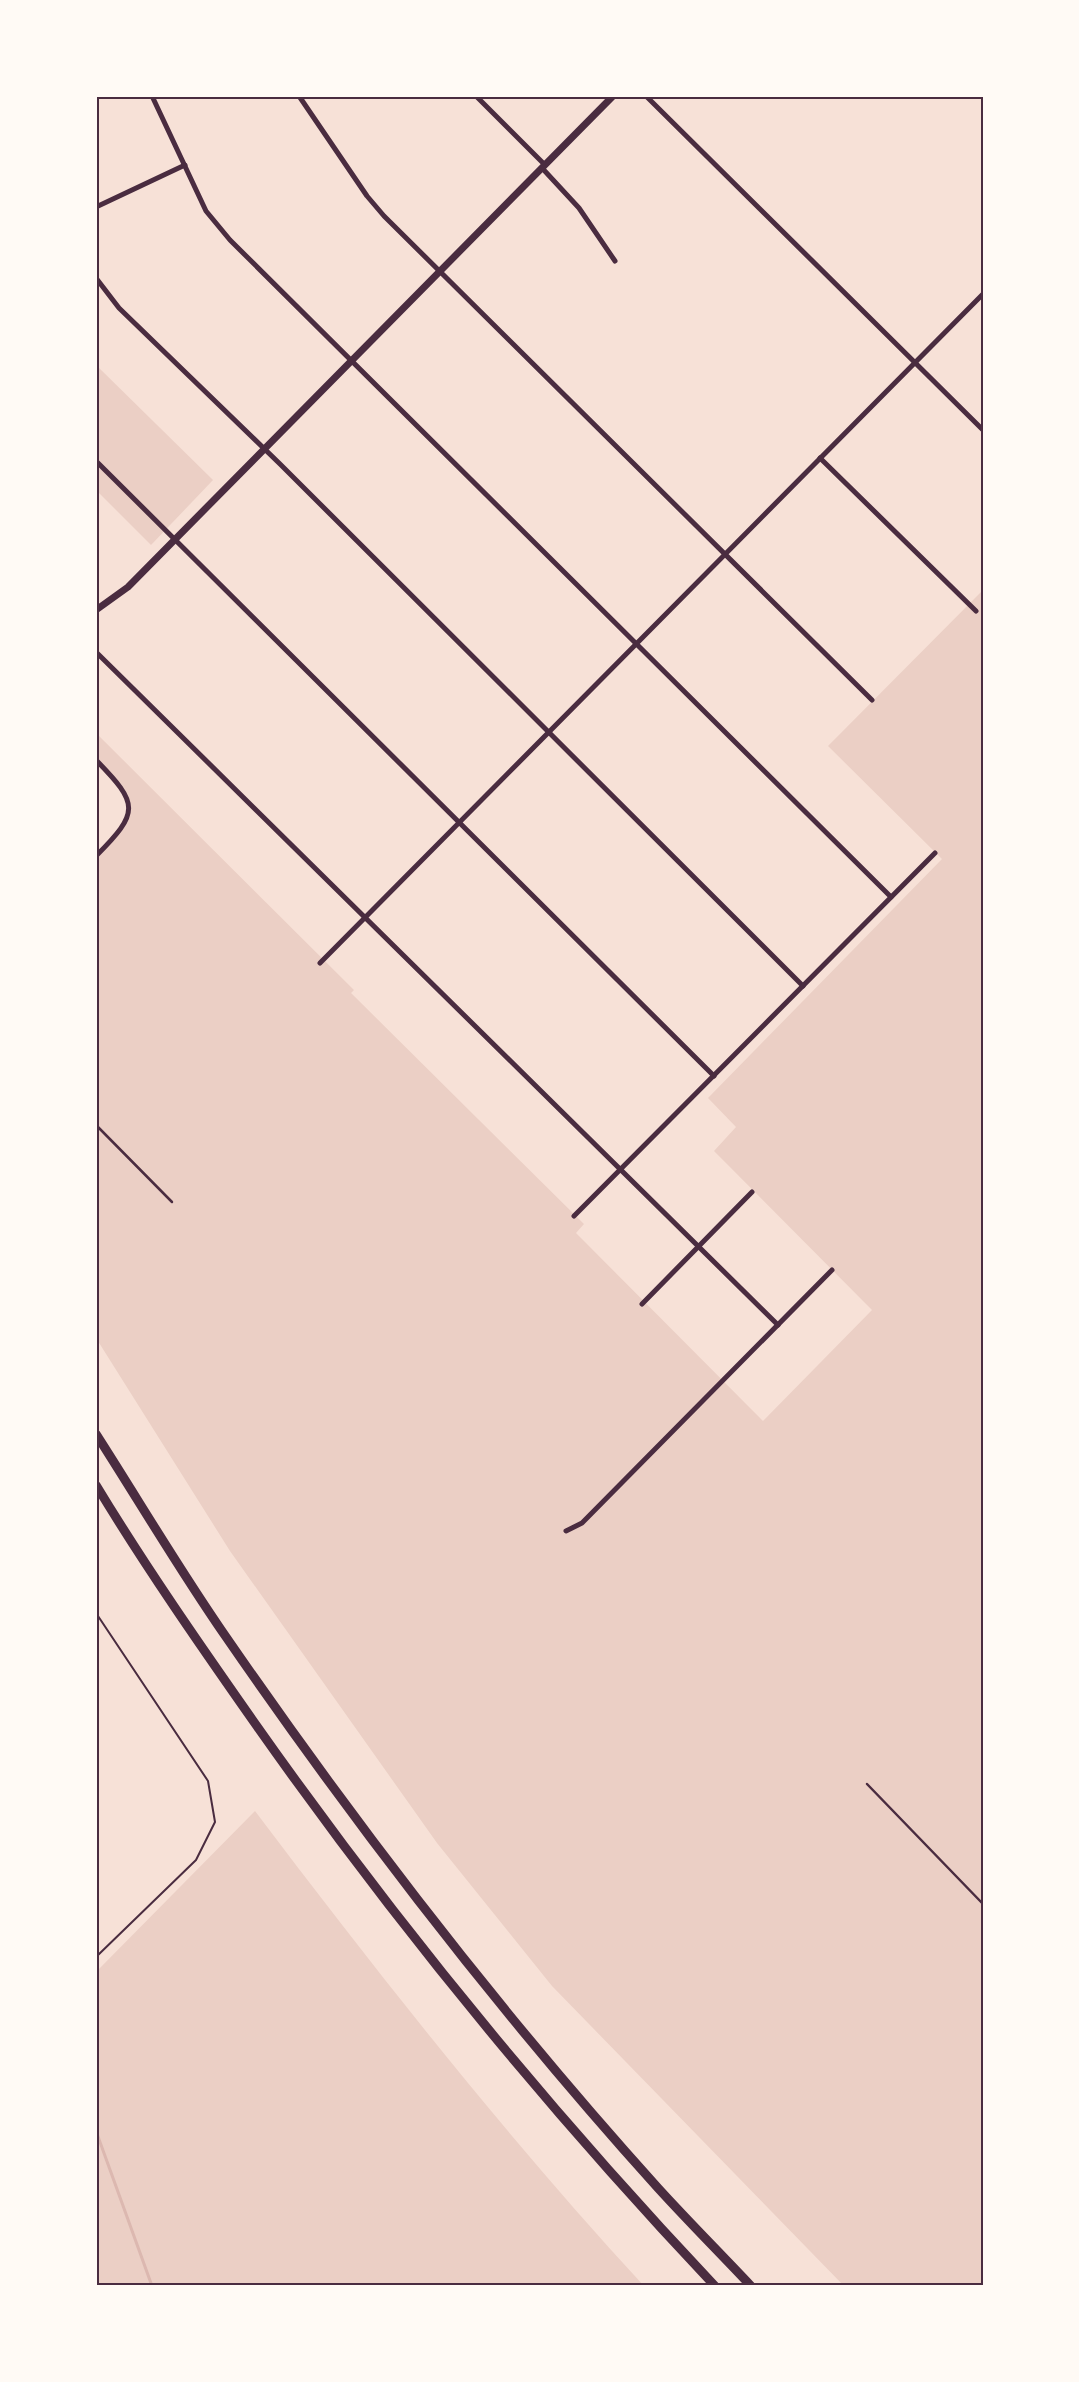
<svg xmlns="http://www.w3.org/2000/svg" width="1079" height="2382" font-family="'Roboto Serif',serif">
  <rect width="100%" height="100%" fill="#f7e1d7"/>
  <g fill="#ebcfc5">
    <path d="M 96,365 L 213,480 L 151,545 L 96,490 Z"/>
    <path d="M 983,590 L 983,2286 L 844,2286 L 552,1986 L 437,1843 L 230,1551 L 96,1338 L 96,856 L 129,815 L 126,794 L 96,764 L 96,733 L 354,990 L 351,993 L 584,1224 L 576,1233 L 763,1421 L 872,1310 L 714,1151 L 736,1127 L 708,1098 L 942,859 L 828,746 Z"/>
    <path d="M 255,1811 C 378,1974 505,2135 644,2286 L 96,2286 L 96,1972 Z"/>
  </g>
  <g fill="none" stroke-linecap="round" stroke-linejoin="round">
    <path stroke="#dcb8b0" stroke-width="3" d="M 96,2131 L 152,2286"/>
    <path stroke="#4a2c40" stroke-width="2" d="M 96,1613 L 208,1781 L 215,1822 L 196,1860 L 96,1957"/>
    <g stroke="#4a2c40" stroke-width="2.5">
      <path d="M 96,1125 L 172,1202"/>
      <path d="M 867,1784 L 983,1904"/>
    </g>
    <g stroke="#4a2c40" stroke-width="5">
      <path d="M 152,96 L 206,211 L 230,240 L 891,897"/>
      <path d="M 299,96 L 367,196 L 384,216 L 872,700"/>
      <path d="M 476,96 L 545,165"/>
      <path d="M 646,96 L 983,430"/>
      <path d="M 542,168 L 579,208 L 615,261"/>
      <path d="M 96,207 L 185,165"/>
      <path d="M 96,278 L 119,308 L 280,464 L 803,986"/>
      <path d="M 820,458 L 976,611"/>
      <path d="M 96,461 L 714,1076"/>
      <path d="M 96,652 L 778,1325"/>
      <path d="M 96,760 C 139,804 140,812 96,856"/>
      <path d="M 320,963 L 983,294"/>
      <path d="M 574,1216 L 935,853"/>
      <path d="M 642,1304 L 752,1192"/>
      <path d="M 566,1531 L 582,1523 L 832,1270"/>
    </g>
    <path stroke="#4a2c40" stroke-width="7" d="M 96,610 L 128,587 L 613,96"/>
    <g stroke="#4a2c40" stroke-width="9">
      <path d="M 96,1434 C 139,1501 179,1569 224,1634 C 357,1827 501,2014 658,2188 C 688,2221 720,2253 751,2286"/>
      <path d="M 96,1485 C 145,1566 200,1645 254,1722 C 394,1921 548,2109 715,2286"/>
    </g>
  </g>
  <rect width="1079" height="2382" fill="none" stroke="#fffaf5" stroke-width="195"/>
  <rect x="98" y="98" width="884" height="2186" fill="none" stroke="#4a2c40" stroke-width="2"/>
</svg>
